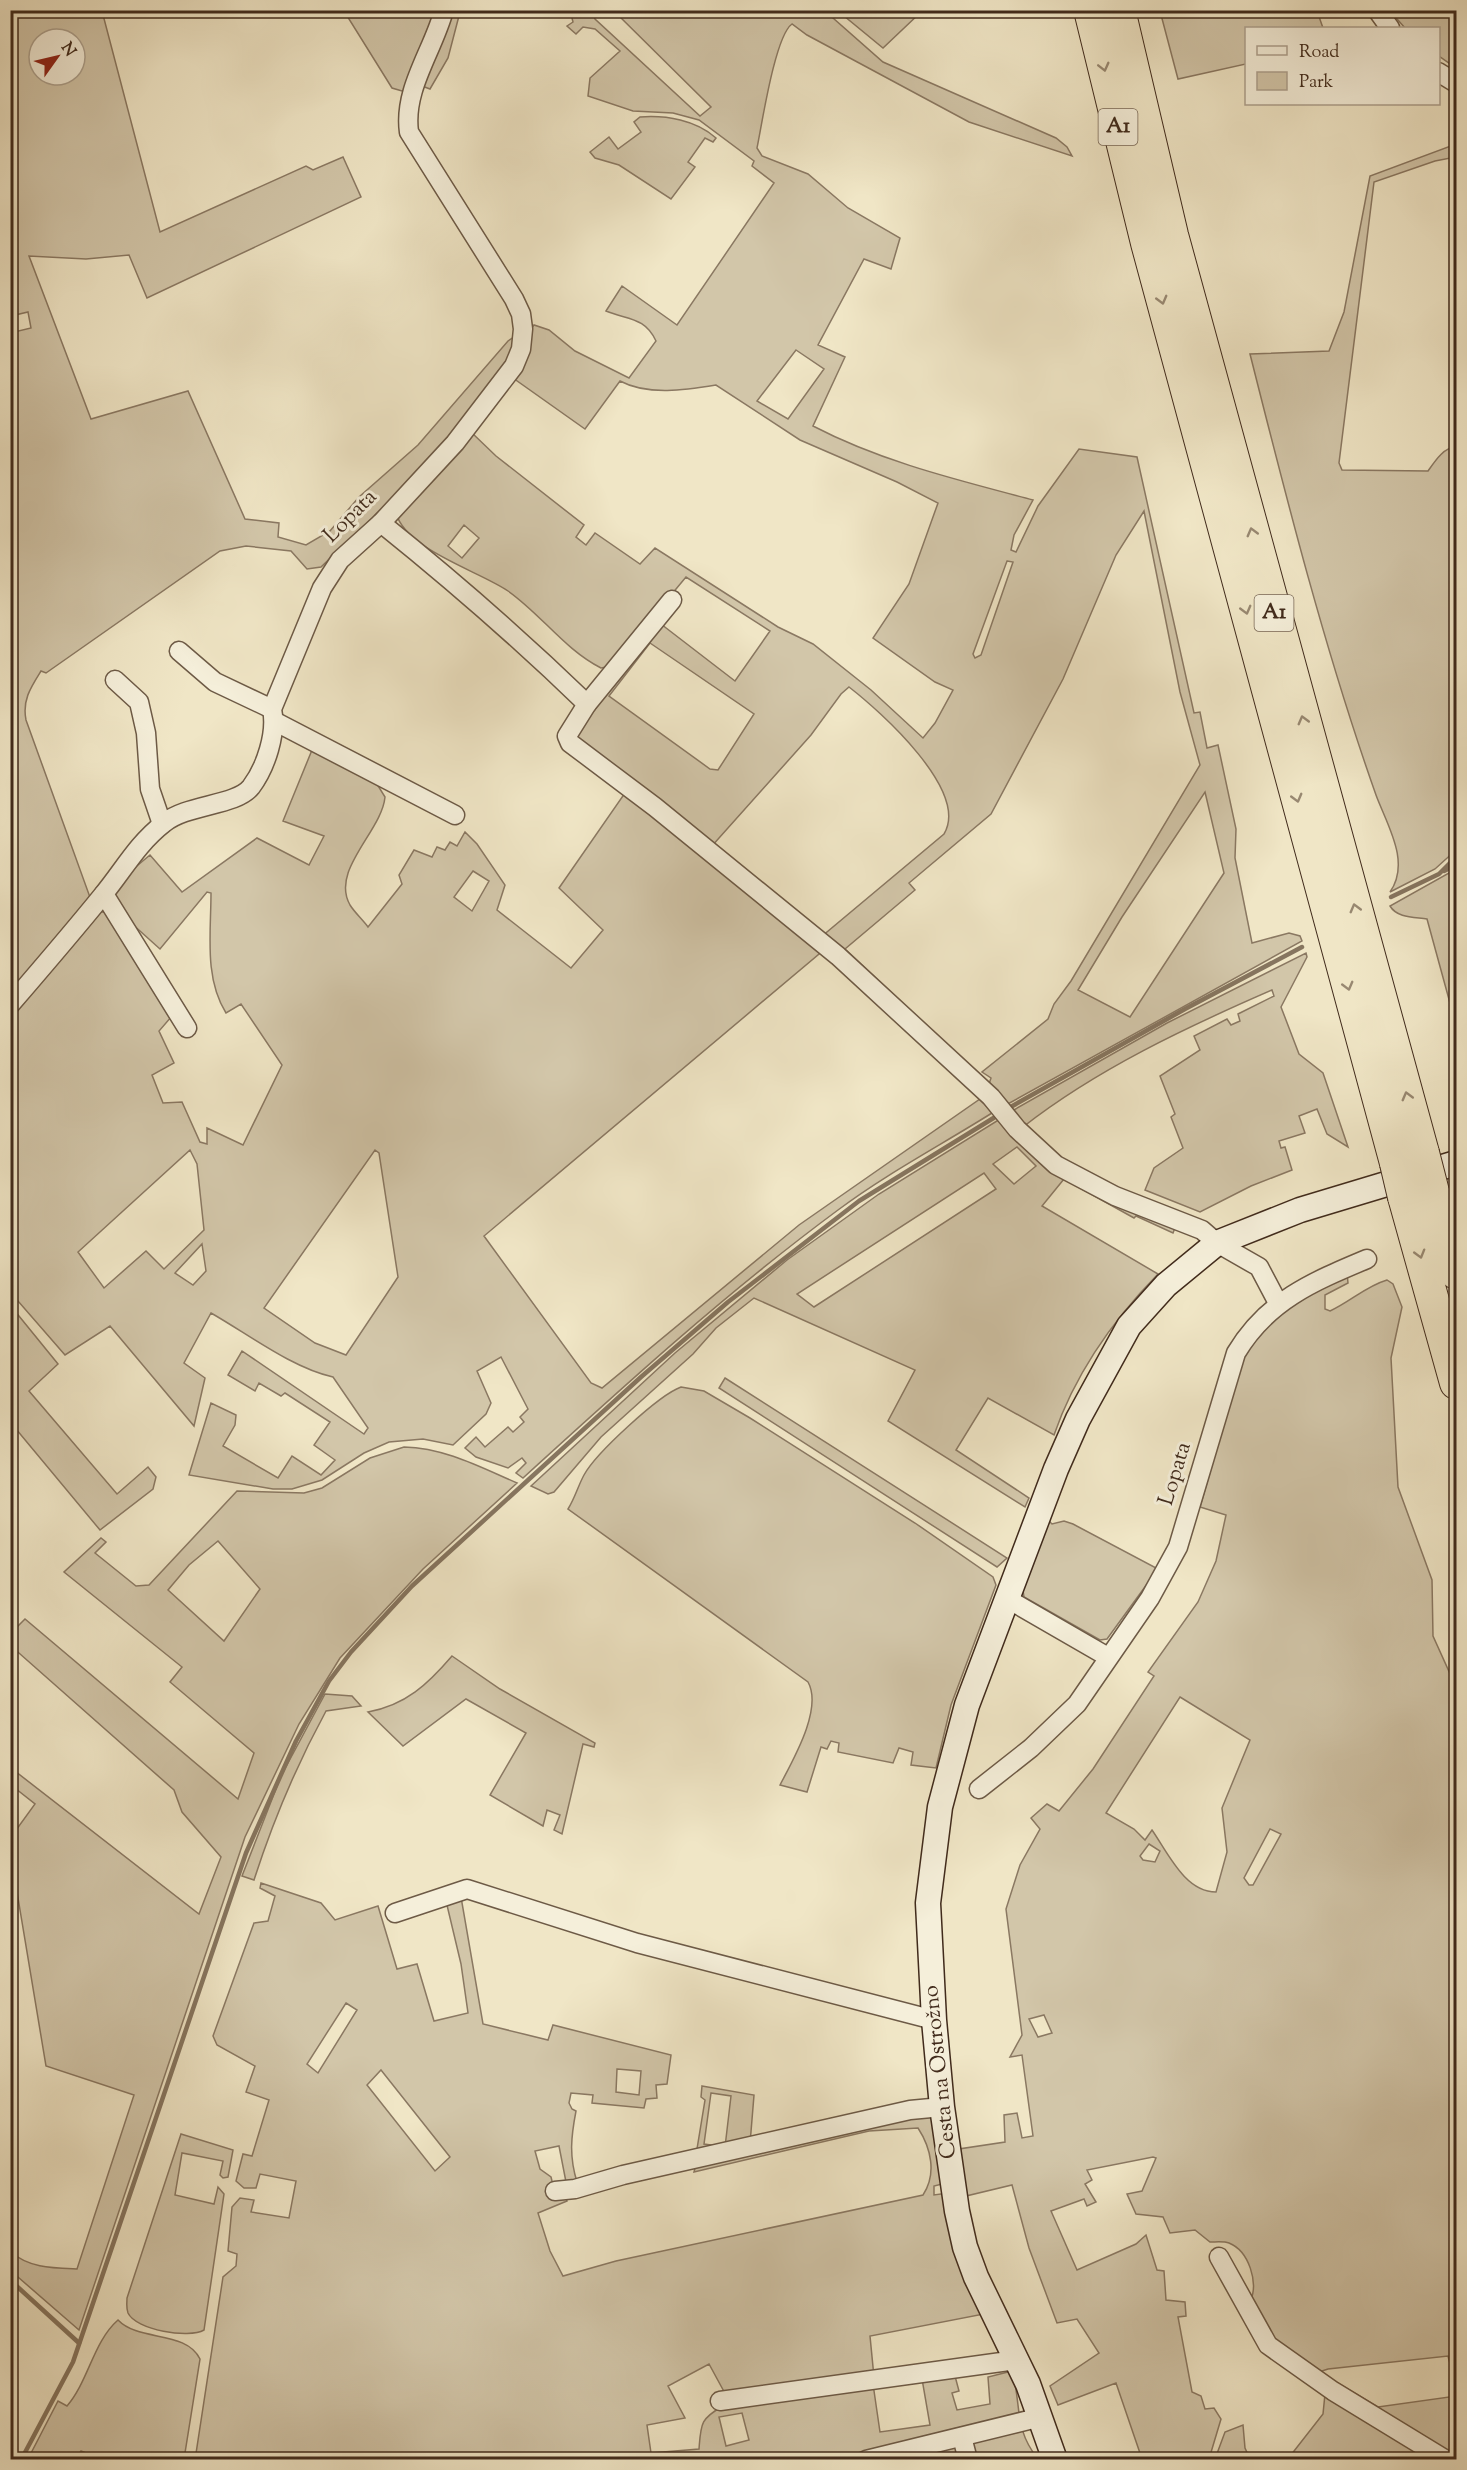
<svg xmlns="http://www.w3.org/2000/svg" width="1467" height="2470" font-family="'Sorts Mill Goudy',serif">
  <rect width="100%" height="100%" fill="#f0e6c6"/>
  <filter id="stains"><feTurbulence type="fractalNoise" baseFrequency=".00333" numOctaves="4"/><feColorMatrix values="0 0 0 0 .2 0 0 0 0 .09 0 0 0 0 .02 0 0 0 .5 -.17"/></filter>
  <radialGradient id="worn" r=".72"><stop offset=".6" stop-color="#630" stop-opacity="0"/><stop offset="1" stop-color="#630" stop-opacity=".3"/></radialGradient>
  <g fill="#d2c6a9" stroke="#8a7862" stroke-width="1.5" fill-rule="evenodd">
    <path d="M 10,11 L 102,11 L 160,232 L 306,166 L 313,170 L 343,157 L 361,197 L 147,298 L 129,255 L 86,259 L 29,256 L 91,419 L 188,391 L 245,519 L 279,523 L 278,537 L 306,545 L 330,531 L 359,497 L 418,445 L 508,341 L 517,335 L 513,356 L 419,473 L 321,567 L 307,569 L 291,551 L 246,546 L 220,551 L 46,673 L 41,671 C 31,687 22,700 26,720 L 91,900 L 11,996 L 10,333 L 31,328 L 28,312 L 11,316 ZM 39,39 L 75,39 L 75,75 L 39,75 Z"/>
    <path d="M 344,11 L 439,11 L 408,89 L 402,91 L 392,88 Z"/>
    <path d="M 449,11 L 467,11 L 460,12 L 448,58 L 430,89 L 422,86 Z"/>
    <path d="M 582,11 L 592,11 L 595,19 L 700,116 L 711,107 L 614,11 L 825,11 L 883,62 L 1056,138 L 1067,147 L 1072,156 L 969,122 L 807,35 L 792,24 C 775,36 762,124 757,148 L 762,156 L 808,174 L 848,208 L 900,238 L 891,269 L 864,259 L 818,345 L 845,357 L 813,426 C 882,462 958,480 1033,500 L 1014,535 L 1011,550 L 1016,552 L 1038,506 L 1079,449 L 1137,457 L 1194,713 L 1200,712 L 1207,748 L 1218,745 L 1236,829 L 1235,858 L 1252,943 L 1289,933 L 1300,936 L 1302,941 L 1006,1105 L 989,1084 L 991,1078 L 982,1072 L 1048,1019 L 1054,1004 L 1071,981 L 1200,765 L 1180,692 L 1144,511 L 1116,555 L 1063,679 L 991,814 L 909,883 L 915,890 L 845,949 L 980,1076 L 821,937 L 944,834 C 970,791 880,711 849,687 L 841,694 L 811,735 L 711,847 L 573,737 L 657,621 L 735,681 L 770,631 L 686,577 L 612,666 L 601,668 C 565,650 541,614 508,591 C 479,571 406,550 396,513 L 471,432 L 496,456 L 584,525 L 576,537 L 586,545 L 595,533 L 640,564 L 655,548 L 778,627 L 813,644 L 871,690 L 923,738 L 935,723 L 953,690 L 935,682 L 873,638 L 909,584 L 938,503 L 897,482 L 800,440 L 716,385 C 686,390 648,396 620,381 L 585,429 L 513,378 L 530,330 L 534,325 L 549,330 L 575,351 L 629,378 L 656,341 C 645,317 628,320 606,311 L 622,286 L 677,325 L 774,183 L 752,166 L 754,161 L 699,120 L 673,113 L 633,111 L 588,96 L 590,78 L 620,51 L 595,29 L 583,27 L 576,34 L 567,26 L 573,22 L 571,14 ZM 796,350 L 824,369 L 788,419 L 757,401 ZM 464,525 L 479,538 L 462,558 L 448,546 ZM 1007,561 L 1013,562 L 981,655 L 975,658 L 973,654 ZM 650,643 L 754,714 L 718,770 L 710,769 L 609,696 ZM 1205,792 L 1224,873 L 1130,1017 L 1078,990 L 1122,917 Z"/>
    <path d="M 838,11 L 922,11 L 883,48 Z"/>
    <path d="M 1160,11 L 1317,11 L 1323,28 L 1246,28 L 1246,64 L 1178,79 Z"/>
    <path d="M 1390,11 L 1456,11 L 1456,68 L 1439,56 L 1438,28 L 1405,28 Z"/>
    <path d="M 640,117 C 666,115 696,120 716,138 L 713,142 L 705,138 L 688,162 L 695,167 L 671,199 L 619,165 L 595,158 L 590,152 L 609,137 L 618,149 L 641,132 L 634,122 Z"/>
    <path d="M 1456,144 L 1456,157 L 1435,161 L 1374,182 L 1339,463 L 1342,470 L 1428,471 C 1435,461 1444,447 1456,447 L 1456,850 L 1435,869 L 1390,892 C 1411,862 1387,825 1376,795 C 1325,651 1287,501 1250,354 L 1329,351 L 1344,312 L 1370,176 Z"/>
    <path d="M 312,750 L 377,784 L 385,797 C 382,831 330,870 350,905 C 355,913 363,920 368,927 L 402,884 L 399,875 L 414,850 L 432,857 L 437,847 L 445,850 L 450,842 L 457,846 L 465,832 L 477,844 L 505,885 L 497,910 L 571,968 L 603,930 L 559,888 L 627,790 L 825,949 L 484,1236 L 591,1383 L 602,1388 L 799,1225 L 980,1099 L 992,1113 C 941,1145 886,1174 838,1210 C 727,1292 625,1385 523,1478 L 516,1473 L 526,1463 L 522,1458 L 508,1468 L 476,1457 L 465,1448 L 476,1437 L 485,1447 L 508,1427 L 513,1432 L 524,1422 L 520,1417 L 528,1409 L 501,1357 L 477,1371 L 491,1403 L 486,1414 L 453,1445 L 423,1439 L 389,1442 L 364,1453 L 322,1480 L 292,1489 L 273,1489 L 189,1475 L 211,1403 L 236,1415 L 235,1425 L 223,1446 L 278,1478 L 292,1456 L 321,1475 L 335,1460 L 314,1445 L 330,1422 L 285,1393 L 281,1396 L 259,1383 L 255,1391 L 228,1375 L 242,1351 L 364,1434 L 368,1428 L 333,1377 C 292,1368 248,1334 211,1313 L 184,1363 L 205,1378 L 194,1426 L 110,1326 L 65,1355 L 11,1293 L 10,1013 L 97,912 L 106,912 L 172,1016 L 159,1031 L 174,1063 L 152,1075 L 163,1103 L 182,1102 L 200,1142 L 207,1144 L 207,1128 L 243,1145 L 282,1065 L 241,1004 L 226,1013 C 204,978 211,933 211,893 L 207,892 L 160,949 L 120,913 L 113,894 L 132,870 L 150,855 L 182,892 L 257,838 L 309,865 L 324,836 L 283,821 ZM 473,871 L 489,881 L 472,911 L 454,897 ZM 190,1150 L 197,1164 L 204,1230 L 164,1269 L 146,1251 L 104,1288 L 78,1252 ZM 375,1150 L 379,1153 L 398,1277 L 346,1355 L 315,1343 L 264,1308 ZM 202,1244 L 206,1271 L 193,1285 L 175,1273 Z"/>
    <path d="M 1456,869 L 1456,1025 L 1427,919 C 1414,917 1397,918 1390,906 Z"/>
    <path d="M 1306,953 L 1307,957 L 1281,1007 L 1299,1054 L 1323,1073 L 1348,1147 L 1327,1134 L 1317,1109 L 1299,1116 L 1305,1133 L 1279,1141 L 1281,1148 L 1285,1147 L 1292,1170 L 1251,1186 L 1200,1212 L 1145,1190 L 1154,1168 L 1183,1148 L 1171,1117 L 1175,1114 L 1160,1076 L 1200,1050 L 1194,1036 L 1227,1019 L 1231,1025 L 1240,1021 L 1238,1014 L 1274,996 L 1272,990 C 1187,1027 1097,1069 1023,1127 L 1012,1111 L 1167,1023 Z"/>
    <path d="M 1000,1119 L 1004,1124 L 1176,1225 L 1173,1233 L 1136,1216 L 1134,1218 L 1064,1179 L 1042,1206 L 1158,1274 C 1113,1320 1075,1374 1054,1435 L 988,1398 L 956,1450 L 1029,1498 L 1025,1507 L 888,1421 L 915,1370 L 754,1298 L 716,1328 L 693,1354 L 601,1437 L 554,1492 L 548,1494 L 531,1486 L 675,1353 L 787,1260 L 879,1194 ZM 1017,1147 L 1036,1166 L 1014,1184 L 993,1164 ZM 984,1173 L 996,1189 L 814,1307 L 797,1294 Z"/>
    <path d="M 1347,1273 L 1348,1283 L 1325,1295 L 1325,1309 L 1330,1311 C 1350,1302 1366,1286 1387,1280 L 1393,1284 L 1402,1307 L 1391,1358 L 1398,1487 L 1432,1580 L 1433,1636 L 1456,1687 L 1456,2387 L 1448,2356 L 1328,2369 L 1319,2372 L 1378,2407 L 1456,2396 L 1456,2457 L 1281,2355 L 1250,2302 C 1259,2283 1249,2251 1229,2243 C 1224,2241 1216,2242 1210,2242 L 1195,2230 L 1170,2233 L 1163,2217 L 1136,2214 L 1127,2194 L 1142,2191 L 1156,2158 L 1153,2157 L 1087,2170 L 1092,2180 L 1085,2184 L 1096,2202 L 1087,2206 L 1084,2199 L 1051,2211 L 1077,2270 L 1136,2244 L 1146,2235 L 1157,2270 L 1164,2271 L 1166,2300 L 1185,2302 L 1186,2316 L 1178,2317 L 1192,2392 L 1201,2396 L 1205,2409 L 1214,2408 L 1221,2419 L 1209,2459 L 1142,2459 L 1116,2383 L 1058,2405 L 1050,2386 L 1099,2353 L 1077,2319 L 1057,2323 L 1029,2248 L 1012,2185 L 966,2196 L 959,2149 L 1005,2142 L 1004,2115 L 1017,2113 L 1022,2138 L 1033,2136 L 1022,2055 L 1010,2057 L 1022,2035 L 1006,1909 L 1020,1865 L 1040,1829 L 1031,1818 L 1047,1804 L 1059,1811 L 1093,1769 L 1154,1676 L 1148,1672 L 1198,1602 L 1216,1561 L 1226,1515 L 1200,1507 L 1243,1357 L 1264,1327 L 1303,1298 ZM 1180,1697 L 1250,1740 L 1222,1808 L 1227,1852 L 1216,1892 C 1185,1892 1168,1853 1152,1830 L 1145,1840 L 1134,1829 L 1106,1813 ZM 1270,1829 L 1281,1834 L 1253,1885 L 1249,1885 L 1244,1878 ZM 1149,1844 L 1160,1851 L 1155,1862 L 1143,1860 L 1140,1856 ZM 1044,2015 L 1052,2033 L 1038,2037 L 1029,2019 Z"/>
    <path d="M 10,1305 L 58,1364 L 29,1391 L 117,1494 L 148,1467 L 156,1477 L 153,1489 L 100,1530 L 11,1423 Z"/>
    <path d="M 725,1378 L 1007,1558 L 997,1567 L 719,1388 Z"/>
    <path d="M 681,1387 L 704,1391 L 750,1418 L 915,1523 L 993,1577 L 996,1585 L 951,1705 L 936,1768 L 911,1765 L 913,1752 L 899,1748 L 893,1763 L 838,1752 L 839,1743 L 831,1741 L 827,1749 L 821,1747 L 807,1792 L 780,1785 C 793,1760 823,1709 808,1682 L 568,1509 C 575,1498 578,1486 584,1475 C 596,1453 659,1395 681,1387 Z"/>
    <path d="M 404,1447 C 445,1448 480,1467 517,1483 L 423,1569 L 340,1658 L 299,1724 L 245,1837 L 79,2330 L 11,2271 L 11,2252 C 29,2268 53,2268 77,2269 L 134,2095 L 46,2066 L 17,1892 L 10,1888 L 11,1837 L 35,1804 L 11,1785 L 11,1768 L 199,1914 L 221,1857 L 182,1812 L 174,1790 L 11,1646 L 11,1633 L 25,1619 L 238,1799 L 254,1753 L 170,1682 L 182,1667 L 64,1572 L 101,1538 L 106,1542 L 95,1553 L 136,1586 L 149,1585 L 237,1491 L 304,1493 L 322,1488 L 370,1458 ZM 218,1541 L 260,1589 L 224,1641 L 168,1590 L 189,1565 Z"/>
    <path d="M 1048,1520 L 1052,1524 L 1064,1521 L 1073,1524 L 1158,1569 L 1107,1639 L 1100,1640 L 1024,1597 L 1022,1584 Z"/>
    <path d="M 452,1656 L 500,1689 L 595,1743 L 594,1747 L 583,1744 L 562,1834 L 554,1830 L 560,1815 L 547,1810 L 543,1826 L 490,1795 L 526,1733 L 466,1699 L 403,1746 L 368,1712 C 406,1705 428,1684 452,1656 Z"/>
    <path d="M 325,1694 L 352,1696 L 361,1706 L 326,1711 C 296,1766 273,1821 254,1880 L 242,1876 L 281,1776 Z"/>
    <path d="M 261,1883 L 321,1903 L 335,1920 L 378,1906 L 397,1969 L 417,1964 L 434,2021 L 468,2013 L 461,1964 L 446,1901 L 461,1897 L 483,2024 L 548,2040 L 553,2025 L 671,2055 L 667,2084 L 656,2085 L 657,2098 L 646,2099 L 644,2108 L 592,2103 L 593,2095 L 571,2093 L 569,2103 L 572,2109 L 576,2111 C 571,2137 569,2156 577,2182 L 566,2182 L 559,2146 L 535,2151 L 540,2169 L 551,2177 L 553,2185 L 565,2193 L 567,2201 L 538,2213 L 550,2251 L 563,2276 L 616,2261 L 923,2195 C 937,2174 931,2148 918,2128 L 869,2131 L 694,2172 L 695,2168 L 701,2165 L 939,2110 L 946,2183 L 934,2186 L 934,2195 L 948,2193 L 984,2314 L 870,2336 L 874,2377 L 727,2397 L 709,2364 L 668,2386 L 685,2418 L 647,2425 L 651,2453 L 699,2449 C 701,2424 700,2419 723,2406 L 873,2384 L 880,2432 L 930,2425 L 922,2379 L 955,2376 L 959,2391 L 952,2393 L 957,2410 L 990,2404 L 988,2377 L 1012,2371 C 1022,2405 1013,2428 1038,2459 L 195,2460 L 223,2277 L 236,2266 L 237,2254 L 228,2251 L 232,2207 L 240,2198 L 254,2200 L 251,2212 L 289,2218 L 296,2181 L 260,2174 L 256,2188 L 244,2188 L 236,2181 L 243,2154 L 252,2156 L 269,2100 L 246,2092 L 255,2066 L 217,2045 L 213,2036 L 254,1923 L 268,1921 L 275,1896 L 260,1888 ZM 346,2003 L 357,2010 L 318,2073 L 307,2064 ZM 617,2069 L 641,2071 L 639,2095 L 616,2092 ZM 381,2070 L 450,2157 L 435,2171 L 367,2085 ZM 742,2413 L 749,2440 L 726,2446 L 719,2417 Z"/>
    <path d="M 702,2086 L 754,2095 L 750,2144 L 696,2155 L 705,2100 L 701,2097 ZM 711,2093 L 731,2096 L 725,2147 L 704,2144 Z"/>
    <path d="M 181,2134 L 233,2150 L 228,2177 L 223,2178 L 220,2175 L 223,2161 L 182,2153 L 175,2195 L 214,2204 L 218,2187 L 224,2194 L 204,2330 C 189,2339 136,2330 128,2313 C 126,2308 127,2303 127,2298 Z"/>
    <path d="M 118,2320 C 139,2342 186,2330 200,2359 L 184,2459 L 101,2459 L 81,2451 L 76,2459 L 28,2459 L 58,2401 L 67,2406 C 89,2380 93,2342 118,2320 Z"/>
    <path d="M 1325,2394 L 1441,2460 L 1287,2460 L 1323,2414 Z"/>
    <path d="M 1243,2425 L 1245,2448 L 1250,2459 L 1215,2459 L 1225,2432 Z"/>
  </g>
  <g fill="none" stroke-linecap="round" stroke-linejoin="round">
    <g stroke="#86755f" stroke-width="4.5">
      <path d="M 1444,871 L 1456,865"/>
      <path d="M 1391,897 L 1439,874 L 1456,857"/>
      <path d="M 1007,1109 L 1185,1009 L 1302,947"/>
      <path d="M 10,2280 L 79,2343"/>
      <path d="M 21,2460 L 73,2362 L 246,1853 L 296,1741 L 329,1681 L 351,1652 L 412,1586 L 641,1377 L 728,1302 L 859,1201 L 1000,1114"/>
    </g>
    <defs>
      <g id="street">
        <path d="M 1377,10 L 1390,28"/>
        <path d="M 1438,72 L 1456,83"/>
        <path d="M 381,523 C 452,580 521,640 587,704 L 672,600"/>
        <path d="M 179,651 L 215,682 L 272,709"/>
        <path d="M 115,680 L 139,702 L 146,733 L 150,789 L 162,824"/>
        <path d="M 587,704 L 567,736 L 570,743 L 655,807 L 838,956 L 991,1097 L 1017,1129 L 1056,1165 L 1115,1196 L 1202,1230 L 1217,1243 L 1259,1267 L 1278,1303"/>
        <path d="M 274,721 L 455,815"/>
        <path d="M 104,894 L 187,1028"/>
        <path d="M 10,1005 C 41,969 72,933 102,896 C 123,871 136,845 164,823 C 187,804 236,806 251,787 C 266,767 277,733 272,709 L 322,588 L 340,560 L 381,523 L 455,443 L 514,366 L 521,349 L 523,329 L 521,314 L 514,299 L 409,132 C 403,89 433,51 444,10"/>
        <path d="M 1006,1598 L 1108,1657"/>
        <path d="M 979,1789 L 1031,1748 L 1077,1704 L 1150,1598 L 1178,1547 L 1236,1353 C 1267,1301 1312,1282 1367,1259"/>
        <path d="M 395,1913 L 467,1889 L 637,1943 L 934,2020"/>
        <path d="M 555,2191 L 575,2189 L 623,2175 L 910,2110 L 942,2107"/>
        <path d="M 1219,2257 L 1268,2345 L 1333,2391 L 1446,2460"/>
        <path d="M 720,2401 L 1016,2360"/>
        <path d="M 962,2437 L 968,2460"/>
        <path d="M 866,2460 L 1041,2417"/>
      </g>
      <path id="secondary" d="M 1055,2460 L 1028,2384 L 976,2277 L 965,2247 L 957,2211 L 942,2107 L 934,2020 L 928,1903 L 940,1807 L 967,1705 L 1056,1469 L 1078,1419 L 1129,1326 L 1166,1285 L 1217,1243 L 1300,1210 L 1456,1163"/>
      <g id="highway">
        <path d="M 1090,10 L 1147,243 L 1396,1163"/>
        <path d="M 1119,10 L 1172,235 L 1423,1153"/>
        <path d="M 1433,1192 L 1456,1273"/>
        <path d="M 1404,1197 L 1456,1383"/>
      </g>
    </defs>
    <use href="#street" stroke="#6d5a46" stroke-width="21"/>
    <use href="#secondary" stroke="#412b1c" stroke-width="27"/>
    <use href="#highway" stroke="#412b1c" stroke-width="34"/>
    <use href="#street" stroke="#f5efda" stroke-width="18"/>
    <use href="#secondary" stroke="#f5efda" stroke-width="24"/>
    <use href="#highway" stroke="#f0e6c6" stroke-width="32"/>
    <defs>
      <g id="highway-bridge">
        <path d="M 1423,1153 L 1433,1192"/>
        <path d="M 1396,1163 L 1404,1197"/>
      </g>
    </defs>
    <use href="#highway-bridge" stroke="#412b1c" stroke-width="34" stroke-linecap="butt"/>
    <use href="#highway-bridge" stroke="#f0e6c6" stroke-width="32"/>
  </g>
  <defs><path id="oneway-chevron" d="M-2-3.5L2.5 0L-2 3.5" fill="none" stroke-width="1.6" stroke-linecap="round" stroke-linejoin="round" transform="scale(1.5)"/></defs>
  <g stroke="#988871">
    <use href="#oneway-chevron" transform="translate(1104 67) rotate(76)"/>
    <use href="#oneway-chevron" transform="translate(1162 300) rotate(75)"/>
    <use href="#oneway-chevron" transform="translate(1252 532) rotate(-105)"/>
    <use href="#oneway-chevron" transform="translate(1246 610) rotate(75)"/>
    <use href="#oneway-chevron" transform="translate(1303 720) rotate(-105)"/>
    <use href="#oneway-chevron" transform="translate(1297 798) rotate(75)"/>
    <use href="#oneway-chevron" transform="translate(1355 908) rotate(-105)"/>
    <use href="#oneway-chevron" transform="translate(1348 986) rotate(75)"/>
    <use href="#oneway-chevron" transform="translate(1407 1096) rotate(-105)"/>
    <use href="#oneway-chevron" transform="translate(1420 1254) rotate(74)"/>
  </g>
  <g text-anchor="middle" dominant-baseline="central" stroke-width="6" stroke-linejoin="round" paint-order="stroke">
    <g fill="#f5efda" stroke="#765" stroke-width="1.5">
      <rect x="1098.5" y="109" width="39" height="36" rx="4.5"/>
      <rect x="1254.5" y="595" width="39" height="36" rx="4.5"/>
    </g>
    <g font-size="21" font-weight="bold" fill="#412b1c">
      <text x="1118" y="127">A1</text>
      <text x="1274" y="613">A1</text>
    </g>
    <g font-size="22" fill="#412b1c" stroke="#f5efda">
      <text transform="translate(351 517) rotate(-45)">Lopata</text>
      <text transform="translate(1176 1474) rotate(-73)">Lopata</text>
      <text transform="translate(941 2072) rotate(-96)">Cesta na Ostrožno</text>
    </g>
  </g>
  <rect width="1467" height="2470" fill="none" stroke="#f0e6c6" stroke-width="36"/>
  <rect x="12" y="12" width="1443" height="2446" fill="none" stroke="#412b1c" stroke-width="3"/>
  <rect x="18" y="18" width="1431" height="2434" fill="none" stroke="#412b1c" stroke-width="1.5"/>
  <rect x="1245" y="27" width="195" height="78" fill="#f5efda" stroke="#ada18e" stroke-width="1.5"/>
  <rect x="1257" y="46" width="30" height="9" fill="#f5efda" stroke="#ada18e" stroke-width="1.5"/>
  <text x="1299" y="57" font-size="18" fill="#412b1c">Road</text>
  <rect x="1257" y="72" width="30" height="18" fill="#d2c6a9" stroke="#ada18e" stroke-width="1.5"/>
  <text x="1299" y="87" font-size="18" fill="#412b1c">Park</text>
  <g transform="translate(57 57) rotate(56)"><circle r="28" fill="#f5efda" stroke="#ada18e" stroke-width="1.5"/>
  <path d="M0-4.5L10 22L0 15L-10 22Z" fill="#8f2418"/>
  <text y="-9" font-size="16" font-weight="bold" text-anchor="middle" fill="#412b1c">N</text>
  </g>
  <rect width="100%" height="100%" filter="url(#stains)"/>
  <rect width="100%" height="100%" fill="url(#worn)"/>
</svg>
